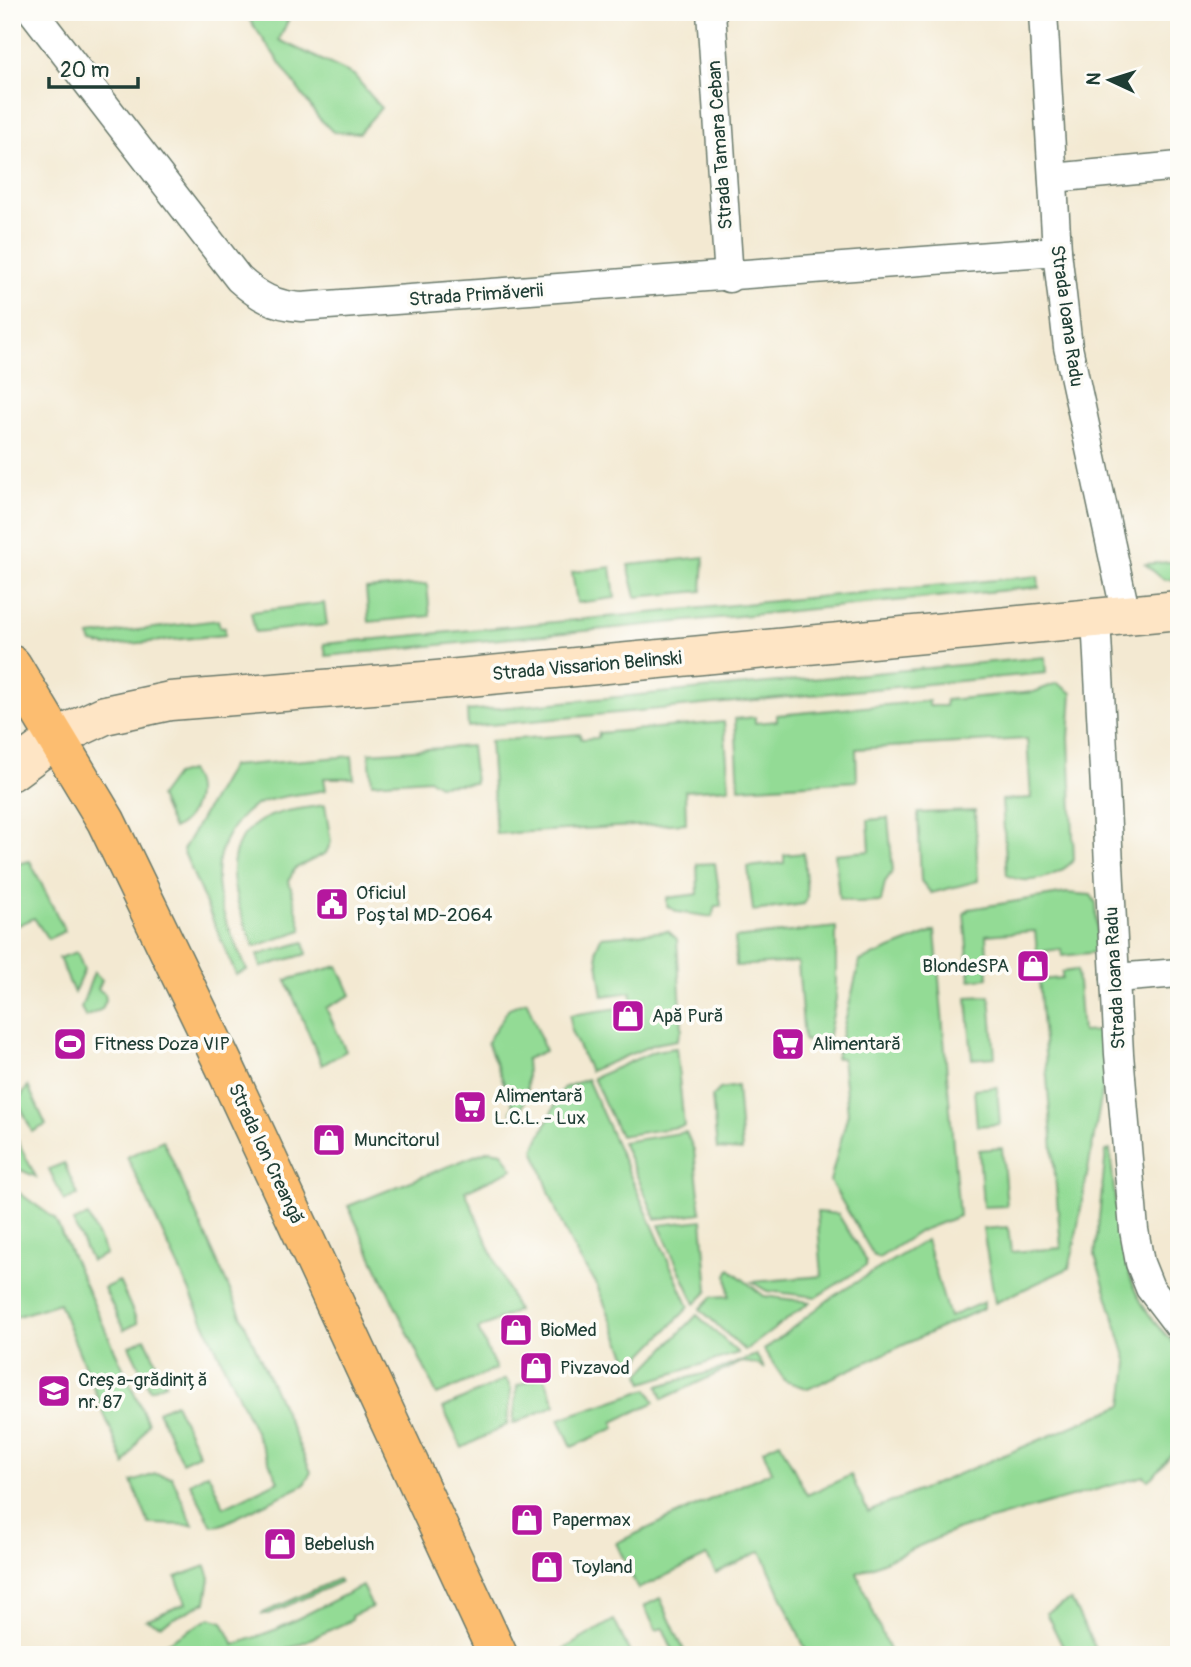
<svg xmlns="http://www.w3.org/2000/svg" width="1191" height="1667" font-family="Pangolin,sans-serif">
  <rect width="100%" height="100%" fill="#fdfcf7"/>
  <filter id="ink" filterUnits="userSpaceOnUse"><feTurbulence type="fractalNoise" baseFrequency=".0143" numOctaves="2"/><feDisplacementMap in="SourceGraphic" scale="14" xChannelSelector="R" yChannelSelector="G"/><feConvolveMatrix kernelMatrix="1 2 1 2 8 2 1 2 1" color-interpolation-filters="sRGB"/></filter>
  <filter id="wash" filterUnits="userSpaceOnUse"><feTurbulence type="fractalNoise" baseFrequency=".00686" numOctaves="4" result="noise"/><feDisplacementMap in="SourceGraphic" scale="28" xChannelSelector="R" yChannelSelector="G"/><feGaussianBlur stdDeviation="1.57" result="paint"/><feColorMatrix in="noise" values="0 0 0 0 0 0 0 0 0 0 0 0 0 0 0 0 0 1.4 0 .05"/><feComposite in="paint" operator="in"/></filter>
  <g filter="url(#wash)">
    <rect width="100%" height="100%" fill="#f3e9d2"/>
    <g fill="#93db95" stroke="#598c64" stroke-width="2">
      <path d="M 244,12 L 292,12 L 279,40 L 354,75 L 381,108 L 359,133 L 333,132 L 318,117 Z"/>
      <path d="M 704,557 L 702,591 L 636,597 L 628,565 Z"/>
      <path d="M 1179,561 L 1179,579 L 1164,580 L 1145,564 Z"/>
      <path d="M 611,567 L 615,598 L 577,603 L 572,572 Z"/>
      <path d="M 1038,576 L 1039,587 L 326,656 L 324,644 Z"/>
      <path d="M 427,584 L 430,616 L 369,622 L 366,589 Z"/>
      <path d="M 324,603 L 327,625 L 255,632 L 251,612 Z"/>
      <path d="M 218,620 L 220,628 L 225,627 L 225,635 L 107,646 L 92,643 L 89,636 Z"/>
      <path d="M 1045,657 L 1046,673 L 468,727 L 467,711 Z"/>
      <path d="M 1057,683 L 1072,693 L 1069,738 L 1074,860 C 1058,877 1028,887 1007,875 L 1002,800 L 1031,798 L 1027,739 L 856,749 L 857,781 L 739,788 L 735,719 L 755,717 L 755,723 L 777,721 L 777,715 L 929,701 L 929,706 L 945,706 L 946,700 L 1034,692 Z"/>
      <path d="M 724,722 L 729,788 L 685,791 L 686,823 L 496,834 L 490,741 L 580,734 L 581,739 L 598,738 L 599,733 Z"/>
      <path d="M 471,746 L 475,783 L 439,785 L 429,779 L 372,783 L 369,753 Z"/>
      <path d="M 352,756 L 354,778 L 324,778 L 326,790 C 306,794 282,795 263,802 C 251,806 238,819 231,830 C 200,878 227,923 247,970 L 236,975 L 183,850 L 231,766 Z"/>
      <path d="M 189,771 C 203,790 195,818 173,829 L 159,797 L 175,775 Z"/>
      <path d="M 325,805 L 331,842 L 326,853 L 294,869 L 289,881 L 302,930 L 254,947 C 238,907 212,849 262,820 C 280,810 305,808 325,805 Z"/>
      <path d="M 975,811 L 978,881 L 931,893 L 921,881 L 918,813 Z"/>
      <path d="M 888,818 L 893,871 L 885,882 L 881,902 L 858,903 L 839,899 L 835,854 L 870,851 L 868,820 Z"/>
      <path d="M 804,853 L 807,897 L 804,904 L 753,911 L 748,867 L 784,863 L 784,855 Z"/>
      <path d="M 30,861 L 65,931 L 48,939 L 34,918 L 12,928 L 12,865 Z"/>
      <path d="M 715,863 L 721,906 L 715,906 L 712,917 L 678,912 L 667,906 L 667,898 L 698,894 L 697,864 Z"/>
      <path d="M 1066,893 L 1091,895 L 1096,903 L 1098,952 L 1062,956 L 1061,949 L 1037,952 L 1035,931 L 986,935 L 988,978 L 970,980 L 964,914 L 969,909 Z"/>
      <path d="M 836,927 L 836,999 L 828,1039 L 804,1041 L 798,962 L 736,966 L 735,938 Z"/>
      <path d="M 668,931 L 677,939 L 682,1029 L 677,1040 L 655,1044 L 590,1071 L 571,1031 L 570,1015 L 619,1008 L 622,1022 L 626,1027 L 633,1026 L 636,1018 L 631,992 L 603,996 L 596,949 L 601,937 Z"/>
      <path d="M 935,931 L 959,1216 L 920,1231 L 879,1258 L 874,1256 L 830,1181 L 848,1113 L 842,1058 L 836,1058 L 860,961 Z"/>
      <path d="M 304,942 L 307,954 L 261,967 L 257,955 Z"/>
      <path d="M 77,952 L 84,970 L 74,993 L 59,958 Z"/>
      <path d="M 338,966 L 351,995 L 326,1008 L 346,1051 L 322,1065 L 286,980 Z"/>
      <path d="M 1077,970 L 1082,1032 L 1103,1031 L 1106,1071 L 1073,1252 L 1069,1268 L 995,1303 L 983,1229 L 1008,1227 L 1011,1252 L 1061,1248 L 1039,980 L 1062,978 L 1062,972 Z"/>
      <path d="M 94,972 L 102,980 L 98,989 L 105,994 L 106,1000 L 102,1009 L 86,1017 L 81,1008 Z"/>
      <path d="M 990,996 L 995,1057 L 972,1059 L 967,997 Z"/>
      <path d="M 527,1001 L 545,1051 L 526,1059 C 527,1080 532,1103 513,1117 L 511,1111 L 513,1105 L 487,1042 L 509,1008 Z"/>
      <path d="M 676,1048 L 684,1126 L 620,1136 L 593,1078 L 655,1051 Z"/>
      <path d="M 587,1079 L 689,1307 L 631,1367 L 595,1281 C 565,1244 550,1193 534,1149 L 563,1088 Z"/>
      <path d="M 28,1086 L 46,1125 L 32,1132 L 18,1101 Z"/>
      <path d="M 737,1086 L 742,1151 L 717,1149 L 712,1097 L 720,1089 Z"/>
      <path d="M 997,1087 L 1000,1124 L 977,1126 L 974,1089 Z"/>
      <path d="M 12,1130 L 36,1177 L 12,1166 Z"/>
      <path d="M 686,1132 L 694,1150 L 701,1213 L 656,1219 L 622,1142 Z"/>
      <path d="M 163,1140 L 311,1472 L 304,1485 L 221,1525 L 212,1526 L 190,1483 L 208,1473 L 224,1507 L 278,1481 L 127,1157 Z"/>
      <path d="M 1002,1148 L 1007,1206 L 983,1207 L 979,1150 Z"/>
      <path d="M 489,1150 L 502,1152 L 513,1169 L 465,1191 L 517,1311 L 478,1329 L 496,1369 L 437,1395 L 348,1206 Z"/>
      <path d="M 1110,1150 C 1115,1195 1118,1258 1139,1298 C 1149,1318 1165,1333 1179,1349 L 1179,1445 L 1153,1477 L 1148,1480 L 1144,1476 L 956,1530 L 857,1573 L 891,1655 L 808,1655 L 761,1551 L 716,1573 L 707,1556 L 638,1589 L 616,1543 L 772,1471 L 763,1450 L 780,1442 L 807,1495 L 851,1475 L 868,1512 L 1123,1405 L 1128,1363 L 1095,1256 L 1106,1151 Z"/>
      <path d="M 64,1163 L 78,1195 L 64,1201 L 49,1169 Z"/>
      <path d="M 18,1192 L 55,1219 L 148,1423 L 125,1465 L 59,1303 L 12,1318 L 12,1195 Z"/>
      <path d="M 817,1212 L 838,1214 L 866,1260 L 866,1266 L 816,1297 L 767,1291 L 752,1282 L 822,1276 Z"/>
      <path d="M 88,1216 L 106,1254 L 91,1261 L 73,1222 Z"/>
      <path d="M 702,1220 L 708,1291 L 695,1304 L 659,1225 Z"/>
      <path d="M 926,1240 L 949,1317 L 984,1302 L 984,1308 L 808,1389 L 785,1381 L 764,1350 L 832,1297 Z"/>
      <path d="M 730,1269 L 764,1296 L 810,1302 L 745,1351 L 700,1309 L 712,1297 L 729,1296 L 727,1275 Z"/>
      <path d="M 119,1281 L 138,1323 L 124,1330 L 104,1288 Z"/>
      <path d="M 697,1315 L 738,1353 L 643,1383 L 640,1374 Z"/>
      <path d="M 145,1338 L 166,1383 L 150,1390 L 129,1346 Z"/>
      <path d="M 756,1355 L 765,1369 L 757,1364 L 742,1362 L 663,1399 L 658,1386 L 718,1370 Z"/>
      <path d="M 543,1375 L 556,1405 L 513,1424 L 517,1386 Z"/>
      <path d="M 506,1379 L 511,1389 L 507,1425 L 462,1448 L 443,1408 Z"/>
      <path d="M 648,1389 L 655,1402 L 613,1422 L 615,1428 L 572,1447 L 559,1419 Z"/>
      <path d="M 175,1403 L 199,1454 L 182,1462 L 158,1411 Z"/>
      <path d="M 155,1474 L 172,1477 L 193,1525 L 149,1524 L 132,1482 Z"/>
      <path d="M 206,1566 L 210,1578 L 206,1602 L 161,1625 L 146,1620 L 186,1603 L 176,1577 Z"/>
      <path d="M 338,1579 L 340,1582 L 269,1614 L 261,1614 Z"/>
      <path d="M 362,1586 L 372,1607 L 351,1616 L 352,1620 L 275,1655 L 145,1655 L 210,1618 L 223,1622 L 234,1645 L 277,1629 Z"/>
      <path d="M 660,1598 L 686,1655 L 675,1655 L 663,1628 L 656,1630 L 644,1606 Z"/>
      <path d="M 1071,1600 L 1099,1655 L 1067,1655 L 1046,1613 Z"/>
      <path d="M 614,1620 L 631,1655 L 558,1655 L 562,1650 Z"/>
    </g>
  </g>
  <g filter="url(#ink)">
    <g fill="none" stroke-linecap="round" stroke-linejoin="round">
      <defs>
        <g id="minor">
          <path d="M 33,12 L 239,279 C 259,297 274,305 301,307 L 1057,251"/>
          <path d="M 711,12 L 729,278"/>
          <path d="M 1043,12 L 1057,251 L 1068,347 L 1126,615"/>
          <path d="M 1053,178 L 1179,166"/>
          <path d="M 1096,618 L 1119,1054 L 1134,1230 L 1140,1263 L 1150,1288 L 1179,1326"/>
          <path d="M 1115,978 L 1179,973"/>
        </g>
        <path id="secondary" d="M 12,771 L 58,737 L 105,715 L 170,701 L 437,680 L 1179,610"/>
        <path id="primary" d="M 12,665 L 106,821 L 224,1065 L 498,1655"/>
      </defs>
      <use href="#minor" stroke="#69796b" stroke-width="31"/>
      <use href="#secondary" stroke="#69796b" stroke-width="41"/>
      <use href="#primary" stroke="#69796b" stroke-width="41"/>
      <use href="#minor" stroke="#fff" stroke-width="28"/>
      <use href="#secondary" stroke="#fee5c5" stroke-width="38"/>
      <use href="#primary" stroke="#fcbd6f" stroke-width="38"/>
    </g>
  </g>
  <defs>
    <symbol id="civic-square" viewBox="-11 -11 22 22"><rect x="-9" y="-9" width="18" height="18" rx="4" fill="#b5179e" stroke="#fdfcf7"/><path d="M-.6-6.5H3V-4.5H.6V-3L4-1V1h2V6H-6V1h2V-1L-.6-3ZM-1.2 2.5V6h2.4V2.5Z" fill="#fff"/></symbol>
    <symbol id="shop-square" viewBox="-11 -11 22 22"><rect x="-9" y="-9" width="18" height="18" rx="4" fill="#b5179e" stroke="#fdfcf7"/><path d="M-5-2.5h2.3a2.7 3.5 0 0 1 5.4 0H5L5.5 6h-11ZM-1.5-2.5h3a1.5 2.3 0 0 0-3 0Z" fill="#fff"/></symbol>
    <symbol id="stadium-square" viewBox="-11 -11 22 22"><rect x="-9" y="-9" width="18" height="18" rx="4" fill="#b5179e" stroke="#fdfcf7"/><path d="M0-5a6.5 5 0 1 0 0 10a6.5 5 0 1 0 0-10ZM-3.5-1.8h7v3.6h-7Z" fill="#fff"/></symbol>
    <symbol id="supermarket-square" viewBox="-11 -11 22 22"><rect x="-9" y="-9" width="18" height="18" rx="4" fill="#b5179e" stroke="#fdfcf7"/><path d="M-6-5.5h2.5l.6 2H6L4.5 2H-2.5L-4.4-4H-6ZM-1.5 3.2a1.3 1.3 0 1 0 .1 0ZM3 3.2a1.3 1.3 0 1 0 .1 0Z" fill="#fff"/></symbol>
    <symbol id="school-square" viewBox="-11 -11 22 22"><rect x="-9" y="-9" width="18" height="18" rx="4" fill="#b5179e" stroke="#fdfcf7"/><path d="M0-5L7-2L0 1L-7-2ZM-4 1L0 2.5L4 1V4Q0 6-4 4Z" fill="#fff"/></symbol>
  </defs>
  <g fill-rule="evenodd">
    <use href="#civic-square" x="313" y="885" width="38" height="38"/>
    <use href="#shop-square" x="1014" y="947" width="38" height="38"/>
    <use href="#shop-square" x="609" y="997" width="38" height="38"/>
    <use href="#stadium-square" x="51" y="1025" width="38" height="38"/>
    <use href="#supermarket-square" x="769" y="1025" width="38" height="38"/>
    <use href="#supermarket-square" x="451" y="1088" width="38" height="38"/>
    <use href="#shop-square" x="310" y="1121" width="38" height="38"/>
    <use href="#shop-square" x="497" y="1311" width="38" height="38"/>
    <use href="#shop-square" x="517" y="1349" width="38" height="38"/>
    <use href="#school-square" x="35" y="1372" width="38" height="38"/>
    <use href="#shop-square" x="508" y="1501" width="38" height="38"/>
    <use href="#shop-square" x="261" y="1525" width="38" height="38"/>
    <use href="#shop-square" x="528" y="1548" width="38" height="38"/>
  </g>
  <g text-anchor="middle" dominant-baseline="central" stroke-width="7" stroke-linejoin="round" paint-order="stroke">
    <g font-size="19" fill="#1f3d34" stroke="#fdfcf7">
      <text transform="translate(720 145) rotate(-94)">Strada Tamara Ceban</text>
      <text transform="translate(476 295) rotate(-4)">Strada Primăverii</text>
      <text transform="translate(1067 316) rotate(82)">Strada Ioana Radu</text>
      <text transform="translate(587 666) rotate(-5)">Strada Vissarion Belinski</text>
      <text transform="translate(1115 978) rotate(-93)">Strada Ioana Radu</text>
      <text transform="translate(266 1154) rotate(65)">Strada Ion Creangă</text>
    </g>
    <g font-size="19" fill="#1f3d34" stroke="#fdfcf7" text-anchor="start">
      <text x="356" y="893">Oficiul<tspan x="356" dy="22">Poștal MD-2064</tspan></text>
      <text x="1009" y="966" text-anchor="end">BlondeSPA</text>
      <text x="652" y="1016">Apă Pură</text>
      <text x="94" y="1044">Fitness Doza VIP</text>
      <text x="812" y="1044">Alimentară</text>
      <text x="494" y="1096">Alimentară<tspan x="494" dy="22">L.C.L. - Lux</tspan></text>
      <text x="354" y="1140">Muncitorul</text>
      <text x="540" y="1330">BioMed</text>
      <text x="560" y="1368">Pivzavod</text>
      <text x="78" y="1380">Creșa-grădiniță<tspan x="78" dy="22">nr. 87</tspan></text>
      <text x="552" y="1520">Papermax</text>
      <text x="304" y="1544">Bebelush</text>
      <text x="572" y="1567">Toyland</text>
    </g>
  </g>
  <rect width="1191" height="1667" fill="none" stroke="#fdfcf7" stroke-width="42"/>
  <g transform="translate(1110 80) rotate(274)" stroke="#fdfcf7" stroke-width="5" paint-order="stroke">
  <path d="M0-5L12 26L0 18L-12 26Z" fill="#1f3d34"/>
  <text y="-10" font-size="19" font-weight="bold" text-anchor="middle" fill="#1f3d34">N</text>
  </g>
  <path d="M49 77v10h89v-10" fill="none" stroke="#1f3d34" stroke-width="3.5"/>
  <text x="60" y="77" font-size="21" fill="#1f3d34" stroke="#fdfcf7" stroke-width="5" paint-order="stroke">20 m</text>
</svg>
